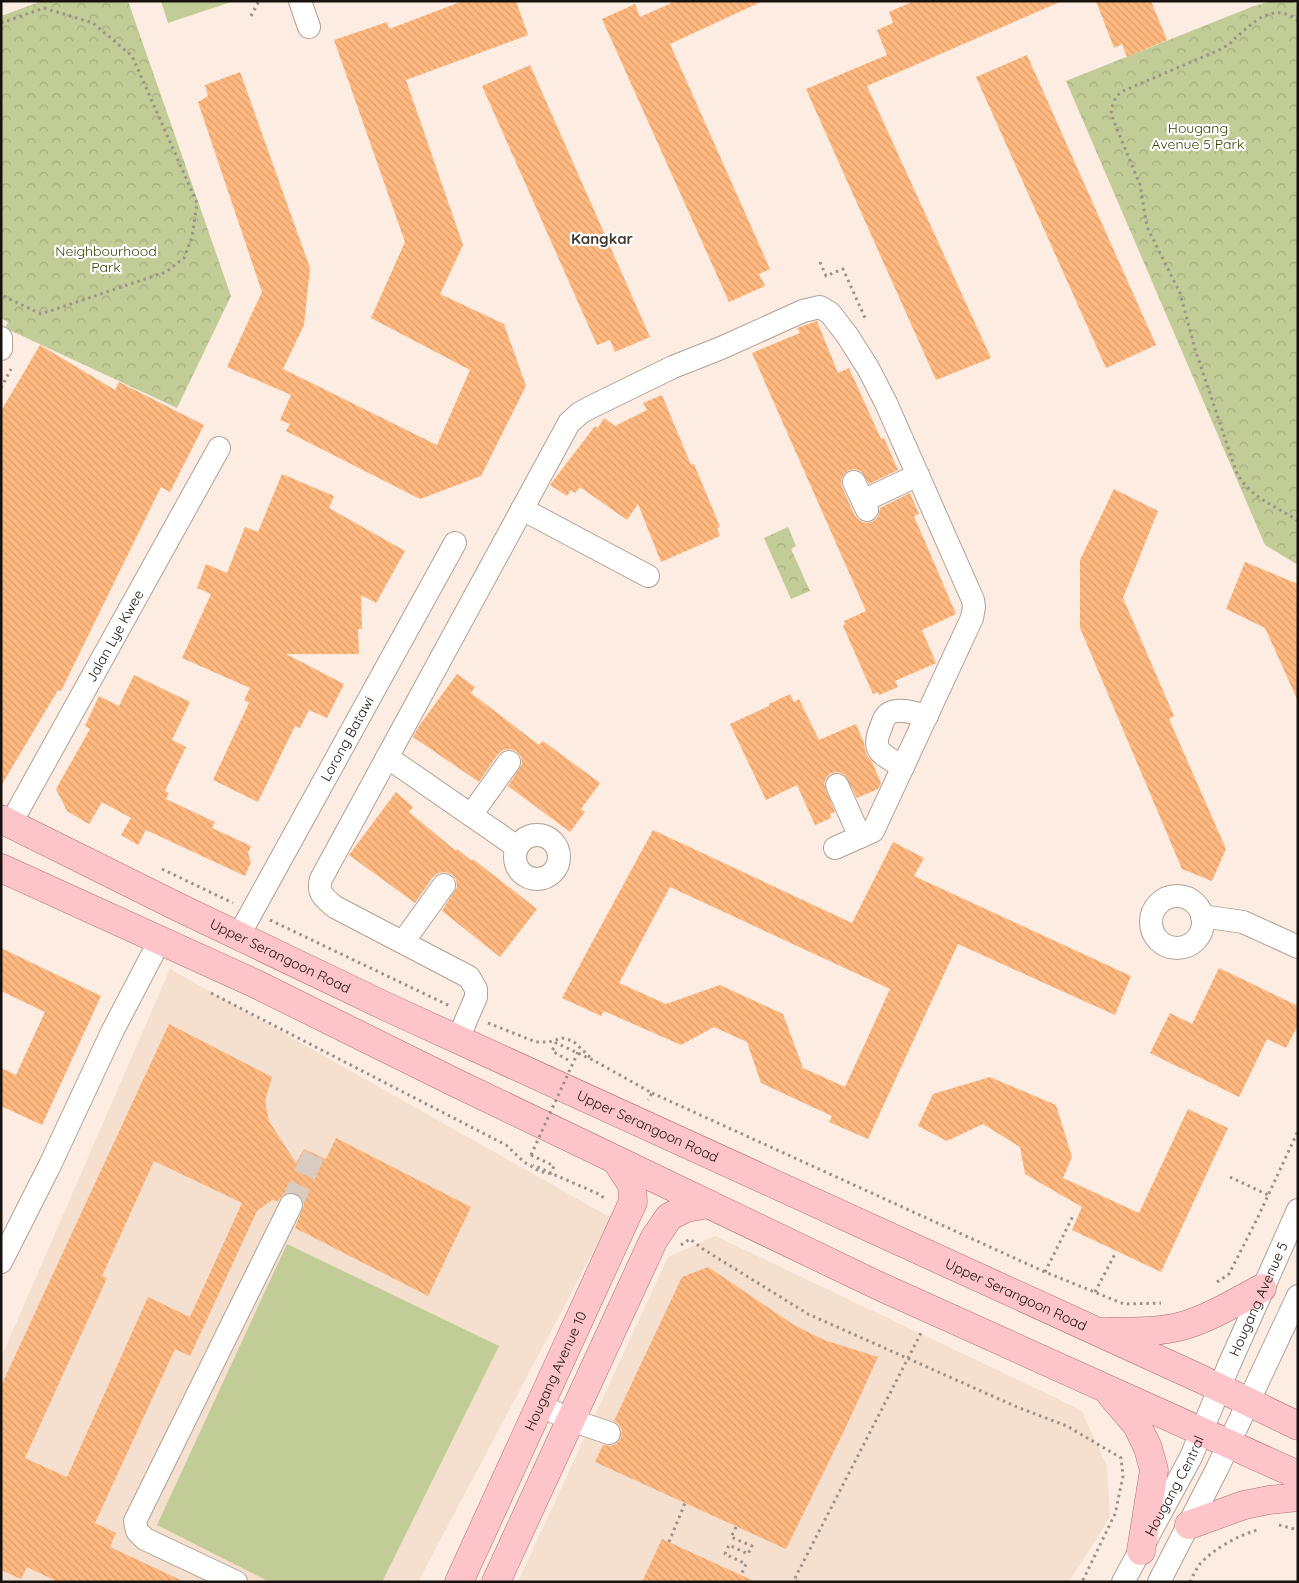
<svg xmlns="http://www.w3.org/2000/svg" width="1299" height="1583" font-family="Quicksand,sans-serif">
  <defs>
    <pattern id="forest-crowns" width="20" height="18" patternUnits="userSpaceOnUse" patternTransform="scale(1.25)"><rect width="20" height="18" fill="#c1cc97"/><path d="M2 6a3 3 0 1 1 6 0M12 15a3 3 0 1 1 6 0" fill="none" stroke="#a5ae81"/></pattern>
    <pattern id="building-back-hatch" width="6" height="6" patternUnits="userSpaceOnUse" patternTransform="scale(1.25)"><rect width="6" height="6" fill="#ffb980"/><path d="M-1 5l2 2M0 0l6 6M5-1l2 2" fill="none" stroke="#da9e6d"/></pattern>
  </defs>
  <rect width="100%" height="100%" fill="#fcece1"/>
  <g fill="#f5dfce">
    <path d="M 170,969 L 611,1218 L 418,1582 L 1,1582 L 1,1358 Z"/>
    <path d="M 715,1236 L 1081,1410 L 1107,1466 L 1110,1517 L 1069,1582 L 518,1582 L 668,1257 Z"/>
  </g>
  <g fill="url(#forest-crowns)">
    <path d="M 42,1 L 128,1 L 231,296 L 177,408 L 5,328 L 8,322 L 1,318 L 1,16 Z"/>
    <path d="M 1271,1 L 1290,1 L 1298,4 L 1298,565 L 1265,545 L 1066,81 L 1254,6 Z"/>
    <path d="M 788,527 L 796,546 L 791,549 L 810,591 L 791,599 L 764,538 Z"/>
  </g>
  <g fill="#c1cc97">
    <path d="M 161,1 L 234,1 L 168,23 Z"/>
    <path d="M 287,1244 L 499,1346 L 382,1582 L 270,1582 L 157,1525 Z"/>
  </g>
  <g fill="url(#building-back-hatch)" fill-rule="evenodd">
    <path d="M 463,1 L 516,1 L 528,35 L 406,80 L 463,245 L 440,294 L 504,324 L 526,386 L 481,476 L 420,499 L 286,431 L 290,424 L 280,420 L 291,395 L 227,367 L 262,292 L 198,102 L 208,96 L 205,85 L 240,72 L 310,268 L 304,325 L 283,369 L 437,445 L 470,370 L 371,318 L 405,242 L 334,40 L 387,22 L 389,29 Z"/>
    <path d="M 676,1 L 763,1 L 670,44 L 770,269 L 759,274 L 765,286 L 729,302 L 602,19 L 635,4 L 640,17 Z"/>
    <path d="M 914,1 L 1062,1 L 867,86 L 991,358 L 936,380 L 806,89 L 887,55 L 877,30 L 893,23 L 889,12 Z"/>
    <path d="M 1096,1 L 1151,1 L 1167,40 L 1127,57 L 1122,44 L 1114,48 Z"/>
    <path d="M 1027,55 L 1156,345 L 1106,368 L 976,77 Z"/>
    <path d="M 530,65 L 650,337 L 615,352 L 610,340 L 597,345 L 482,86 Z"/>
    <path d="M 817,321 L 838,373 L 849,368 L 881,439 L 884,438 L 898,470 L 869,484 L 861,471 L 855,469 L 849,470 L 844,474 L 841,480 L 842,487 L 855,516 L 860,521 L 866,523 L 872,522 L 878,517 L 880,508 L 910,493 L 919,514 L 914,516 L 956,614 L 922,630 L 936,663 L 895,681 L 898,687 L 879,695 L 878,692 L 873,694 L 843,626 L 845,624 L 844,621 L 866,611 L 752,353 L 800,333 L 797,328 Z"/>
    <path d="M 40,345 L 115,390 L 119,382 L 204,425 L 170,492 L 161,487 L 61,691 L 58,690 L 1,786 L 1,411 Z"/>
    <path d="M 662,395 L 691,465 L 694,464 L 711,505 L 720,527 L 717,528 L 720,536 L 661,562 L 638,504 L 627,520 L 580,487 L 575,493 L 571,490 L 567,496 L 550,485 L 595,426 L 598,428 L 604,418 L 615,426 L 647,410 L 643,403 Z"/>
    <path d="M 282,474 L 334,496 L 329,508 L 405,551 L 376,603 L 361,595 L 362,629 L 358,629 L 359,654 L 286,654 L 344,684 L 327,718 L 309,710 L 300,728 L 295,726 L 258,802 L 213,780 L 249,703 L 244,700 L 250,688 L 182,658 L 211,594 L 197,588 L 206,564 L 227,573 L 245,527 L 258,532 Z"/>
    <path d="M 1114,489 L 1158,511 L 1123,598 L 1174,716 L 1169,719 L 1226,849 L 1212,881 L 1182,869 L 1080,628 L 1080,560 Z"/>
    <path d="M 1245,562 L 1298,584 L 1298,701 L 1265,628 L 1226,609 Z"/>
    <path d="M 457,674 L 475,687 L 471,693 L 539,745 L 543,741 L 600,783 L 581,809 L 585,812 L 570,832 L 508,786 L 522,764 L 521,757 L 516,751 L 510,749 L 503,750 L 498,754 L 479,782 L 413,737 L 419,726 Z"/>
    <path d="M 134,675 L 190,702 L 172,740 L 186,747 L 165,791 L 169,793 L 166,799 L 215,822 L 212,828 L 251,846 L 248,853 L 251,862 L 245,876 L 146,830 L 138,845 L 121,835 L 131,818 L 102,802 L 89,824 L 67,811 L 56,789 L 90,729 L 85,726 L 99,696 L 119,706 Z"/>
    <path d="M 790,694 L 794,702 L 799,699 L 819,740 L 856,724 L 864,743 L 866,754 L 872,762 L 881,783 L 878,789 L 857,798 L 845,775 L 839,772 L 831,773 L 826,778 L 824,784 L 835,812 L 830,814 L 831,818 L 815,825 L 797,785 L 766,800 L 730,724 L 769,706 L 769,704 Z"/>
    <path d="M 396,792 L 413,807 L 409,812 L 456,851 L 457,849 L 472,861 L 473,859 L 537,909 L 500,957 L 442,911 L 457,887 L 456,879 L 451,874 L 445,872 L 438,873 L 433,877 L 415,903 L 349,855 Z"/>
    <path d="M 653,830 L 852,923 L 893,842 L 924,858 L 914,876 L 1131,976 L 1115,1015 L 958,944 L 868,1139 L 829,1122 L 832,1116 L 761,1083 L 747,1042 L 714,1027 L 681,1045 L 604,1011 L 601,1016 L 562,998 ZM 670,887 L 890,989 L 845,1087 L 803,1068 L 783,1014 L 720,985 L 666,1004 L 619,983 Z"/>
    <path d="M 1,948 L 101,996 L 42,1125 L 1,1106 L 1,1068 L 16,1075 L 45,1012 L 1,991 Z"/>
    <path d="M 1219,968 L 1298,1006 L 1298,1025 L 1286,1048 L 1267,1039 L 1239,1097 L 1150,1053 L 1170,1013 L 1192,1024 Z"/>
    <path d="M 169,1024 L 272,1077 L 265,1101 L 269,1121 L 296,1163 L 304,1149 L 326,1159 L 336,1138 L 471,1207 L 428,1296 L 295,1228 L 304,1205 L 302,1198 L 297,1194 L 291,1192 L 284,1194 L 278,1201 L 272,1200 L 257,1211 L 190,1356 L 175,1349 L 95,1523 L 116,1533 L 110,1547 L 185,1582 L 58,1582 L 27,1567 L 21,1579 L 1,1570 L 1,1386 ZM 154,1161 L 242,1203 L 190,1317 L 148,1297 L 67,1477 L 25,1458 L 107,1278 L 102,1276 Z"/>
    <path d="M 990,1077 L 1056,1105 L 1072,1157 L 1063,1178 L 1139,1213 L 1188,1109 L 1228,1128 L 1161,1272 L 1072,1230 L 1082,1207 L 1025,1174 L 1020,1147 L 983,1124 L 947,1141 L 918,1126 L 933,1094 Z"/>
    <path d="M 708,1267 L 794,1325 L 824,1340 L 878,1357 L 846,1427 L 786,1549 L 595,1462 L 603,1445 L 612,1446 L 617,1443 L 621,1438 L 622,1430 L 619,1425 L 614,1421 L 682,1277 Z"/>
    <path d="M 662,1539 L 756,1582 L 642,1582 Z"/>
  </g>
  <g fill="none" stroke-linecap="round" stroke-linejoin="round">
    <path stroke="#dacbc1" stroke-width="22" stroke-dasharray="22 11" stroke-linecap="butt" d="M 291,1205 L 314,1154"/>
    <defs>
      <g id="minor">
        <path d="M 300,1 L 309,27"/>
        <path d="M 1,338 L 1,349"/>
        <path d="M 854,482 L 867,510"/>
        <path d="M 863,501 L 918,475"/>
        <path d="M 522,509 L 648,576"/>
        <path d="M 387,757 L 517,847"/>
        <path d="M 903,767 C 883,754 870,753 881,727 C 883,721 885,714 892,712 C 902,708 917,714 927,716"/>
        <path d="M 837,785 L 860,837"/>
        <path d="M 471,815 L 509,762"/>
        <path id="s1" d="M 11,823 L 219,448"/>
        <circle cx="537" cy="857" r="22"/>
        <circle cx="1177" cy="922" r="26"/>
        <path d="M 1202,916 L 1243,922 L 1298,947"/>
        <path id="s2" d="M 239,935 L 455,543"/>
        <path d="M 403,942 L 444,885"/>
        <path d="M 458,1039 L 476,997 L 476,989 L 469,977 L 335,907 C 324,898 317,893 321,879 L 569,423 L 580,413 L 591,407 L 673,367 L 721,348 L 803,311 L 820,307 L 830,313 L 847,335 L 868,368 L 886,403 L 973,600 L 974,607 L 972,618 L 873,831 L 835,848"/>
        <path d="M 1,1262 L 50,1165 L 112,1032 L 160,940"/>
        <path d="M 540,1405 L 571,1420 L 609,1433"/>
        <path d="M 236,1582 L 145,1539 L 137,1531 L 135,1521 L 291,1205"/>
        <path id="s3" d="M 1123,1582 L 1191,1457 L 1229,1365 L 1298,1210"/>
        <path d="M 1159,1582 L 1217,1469 L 1298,1296"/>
      </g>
      <g id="major">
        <path id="s4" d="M 1,819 L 176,906 L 387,1007 L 1201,1379 L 1298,1426"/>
        <path d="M 1,868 L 256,984 L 454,1082 L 879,1286 L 1298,1475"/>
        <path d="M 1104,1332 C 1129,1331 1157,1333 1182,1326 C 1210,1318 1236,1302 1262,1288"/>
        <path d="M 1112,1396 L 1137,1425 L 1148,1448 L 1154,1470 L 1141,1551"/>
        <path d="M 1189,1525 L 1244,1505 L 1269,1500 L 1298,1497"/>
        <path id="s5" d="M 459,1582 L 633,1202 L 632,1185 L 616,1160"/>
        <path d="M 496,1582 L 654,1239 L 669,1217 L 686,1208 L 709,1204"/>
      </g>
    </defs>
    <use href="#minor" stroke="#b0a196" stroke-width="24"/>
    <use href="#major" stroke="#ab6e71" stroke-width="29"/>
    <g stroke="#9d928a" stroke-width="3" stroke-dasharray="2.5 4" stroke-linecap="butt">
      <path d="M 251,16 L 259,1"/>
      <path d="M 1298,21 C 1272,0 1252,24 1232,41 C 1229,45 1224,47 1219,50 L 1123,91 C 1115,96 1112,104 1111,114 L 1140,185 L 1147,227 L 1180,293 L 1195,349 L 1236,471 C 1249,498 1275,505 1298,521"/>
      <path d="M 1,23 L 44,8 L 93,23 L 132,56 L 197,203 L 192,237 L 184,258 L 166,272 L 41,314 L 1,295"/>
      <path d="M 820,262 L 826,276 L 843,269 L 866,320"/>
      <path d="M 1,388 L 11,369"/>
      <path d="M 162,869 L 233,903"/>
      <path d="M 270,920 L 450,1006"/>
      <path d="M 211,993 L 506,1145 L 524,1162 L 539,1171 L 555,1175 L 601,1195 L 606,1201"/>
      <path d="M 488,1023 L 536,1042 L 549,1042 L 562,1038 L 573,1041 L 593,1060"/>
      <path d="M 568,1060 L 552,1051 L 556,1043 L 593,1060 L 652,1093 L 648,1100"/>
      <path d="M 652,1093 L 1045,1272 L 1124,1304 L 1161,1303"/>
      <path d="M 531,1155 L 554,1166 L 551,1173 L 533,1165"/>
      <path d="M 1230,1177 L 1268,1195"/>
      <path d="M 681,1245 L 690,1239 L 703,1249 L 808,1314 L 1017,1407 L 1067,1426 L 1121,1458 L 1123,1476 L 1115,1514 L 1082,1582"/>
      <path d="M 1045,1272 L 1073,1216"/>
      <path d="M 1217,1282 L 1229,1274 L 1257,1219 L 1298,1131"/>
      <path d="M 1095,1292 L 1115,1254"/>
      <path d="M 1279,1525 L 1298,1530"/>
      <path d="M 736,1527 L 731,1537 L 752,1546 L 748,1554 L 729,1545 L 725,1554 L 746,1564 L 741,1575"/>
      <path d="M 669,1542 L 685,1503"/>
      <path d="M 798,1582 L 794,1580 L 922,1331"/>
      <path d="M 1190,1582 C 1193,1576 1196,1569 1200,1564 C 1212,1550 1240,1534 1258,1530"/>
    </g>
    <use href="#minor" stroke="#fff" stroke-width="22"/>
    <use href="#major" stroke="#fdc5ca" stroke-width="28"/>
    <path stroke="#9d928a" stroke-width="3" stroke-dasharray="2.5 4" stroke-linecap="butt" d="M 531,1155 L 578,1052"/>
  </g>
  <g text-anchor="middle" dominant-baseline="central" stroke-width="4.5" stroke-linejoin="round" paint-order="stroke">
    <g font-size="14" fill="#394100" stroke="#fff">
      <text x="1198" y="128">Hougang<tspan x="1198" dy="16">Avenue 5 Park</tspan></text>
      <text x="106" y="251">Neighbourhood<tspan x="106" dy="16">Park</tspan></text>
    </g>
    <g font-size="14" fill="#17120e" stroke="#fff">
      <text stroke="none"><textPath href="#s1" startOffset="214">Jalan Lye Kwee</textPath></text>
      <text stroke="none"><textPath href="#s2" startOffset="224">Lorong Batawi</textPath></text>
      <text stroke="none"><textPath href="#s4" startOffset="311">Upper Serangoon Road</textPath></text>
      <text stroke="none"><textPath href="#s4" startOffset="716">Upper Serangoon Road</textPath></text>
      <text stroke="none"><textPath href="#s4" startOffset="1121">Upper Serangoon Road</textPath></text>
      <text stroke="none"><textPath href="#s3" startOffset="314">Hougang Avenue 5</textPath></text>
      <text stroke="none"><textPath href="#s5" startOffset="232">Hougang Avenue 10</textPath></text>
      <text stroke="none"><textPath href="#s3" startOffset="109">Hougang Central</textPath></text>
    </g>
    <g font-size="15" font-weight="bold" fill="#44382e" stroke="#fff">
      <text x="602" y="238">Kangkar</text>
    </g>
  </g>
  <rect width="1299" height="1583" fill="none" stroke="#17120e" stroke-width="5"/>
</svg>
